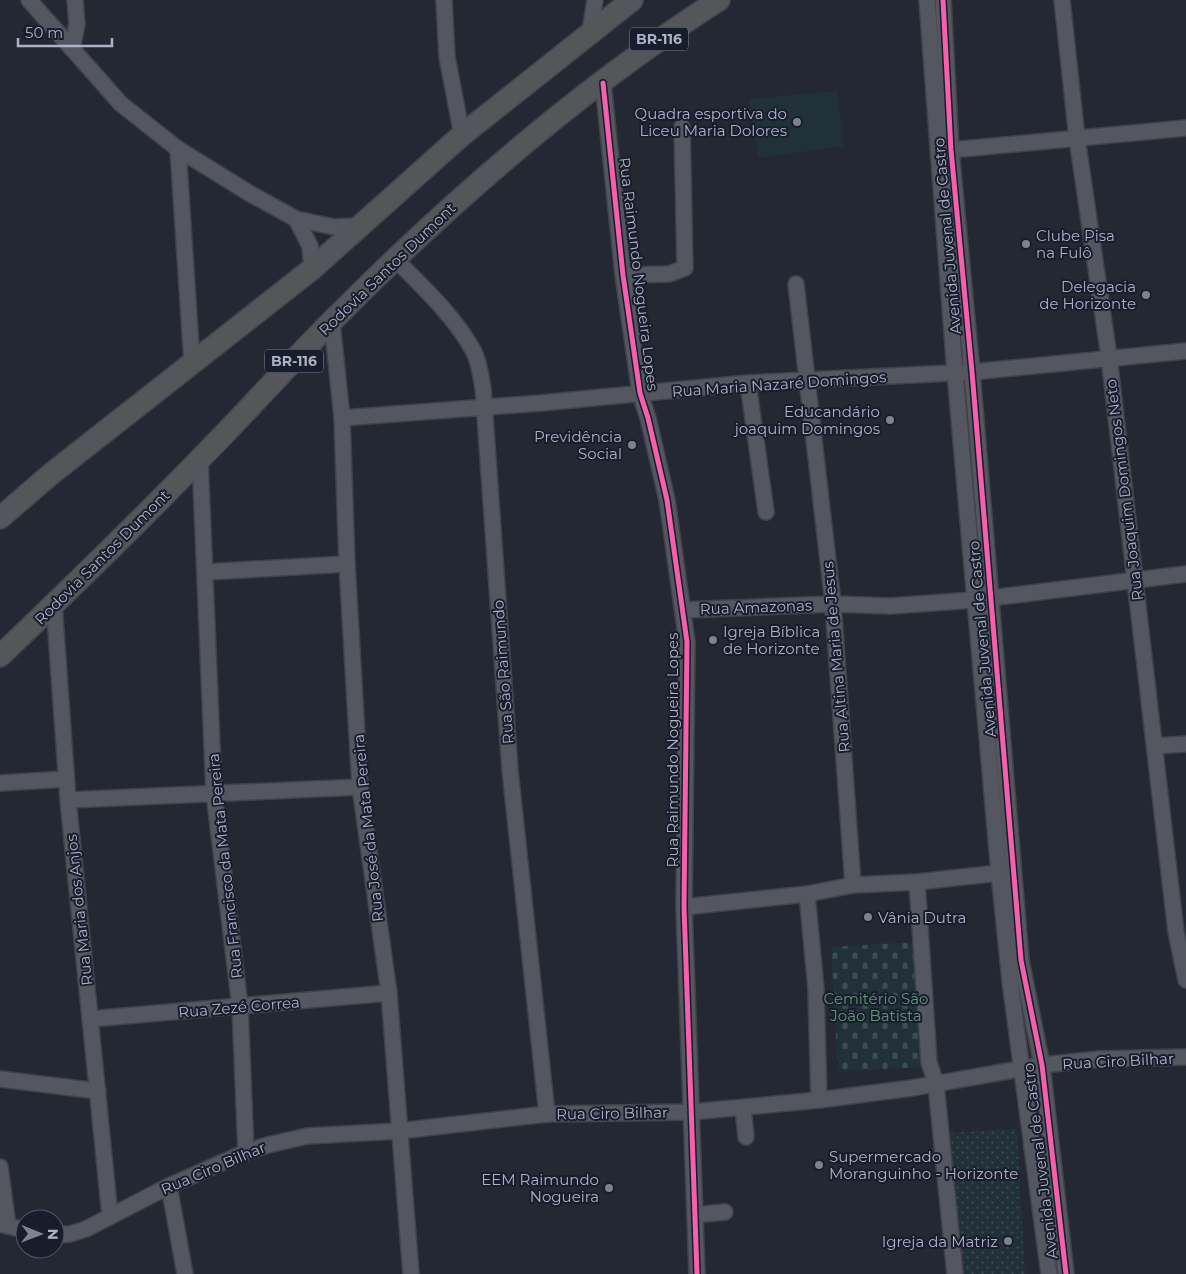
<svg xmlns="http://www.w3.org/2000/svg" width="1186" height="1274" font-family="Montserrat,sans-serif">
  <defs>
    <pattern id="cemetery-stones" width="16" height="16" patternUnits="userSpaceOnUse" patternTransform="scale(1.25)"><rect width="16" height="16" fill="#213138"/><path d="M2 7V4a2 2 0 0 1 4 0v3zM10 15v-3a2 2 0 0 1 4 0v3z" fill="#3f4c53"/></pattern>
    <pattern id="park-dots" width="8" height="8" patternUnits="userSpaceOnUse" patternTransform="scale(1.25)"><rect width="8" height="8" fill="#213138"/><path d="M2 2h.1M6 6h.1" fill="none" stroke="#3f4c53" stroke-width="1.8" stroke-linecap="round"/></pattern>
  </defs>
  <rect width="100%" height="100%" fill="#242832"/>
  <path fill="#213138" d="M 838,91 L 843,146 L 758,158 L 749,99 Z"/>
  <path fill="url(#cemetery-stones)" d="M 914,942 L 920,1067 L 838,1072 L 831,947 Z"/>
  <path fill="url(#park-dots)" d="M 1017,1129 L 1025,1274 L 960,1274 L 949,1133 Z"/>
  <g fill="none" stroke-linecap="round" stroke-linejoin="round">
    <defs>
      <g id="minor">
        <path d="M 29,0 L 121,104 L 178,149 L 249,193 L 296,219 L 334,227 L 359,226"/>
        <path d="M 444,0 L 447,57 L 462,135"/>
        <path d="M 927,0 L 955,373 L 999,873 L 1010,981 L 1049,1274"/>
        <path d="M 943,0 L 951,150 L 972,372 L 1021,960 L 1042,1065 L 1066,1274"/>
        <path d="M 1062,0 L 1077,138 L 1109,357 L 1176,932 L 1186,980"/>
        <path d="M 590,31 L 595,0"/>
        <path d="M 72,49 L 77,24 L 75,0"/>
        <path d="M 603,83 L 623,275 L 640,393 L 648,418 L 667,500 L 687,642 L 684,907 L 697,1274"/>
        <path d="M 178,149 L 192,363"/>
        <path d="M 951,150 L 1186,128"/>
        <path d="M 296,219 L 310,246 L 312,269"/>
        <path d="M 395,259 C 423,287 454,316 473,350 C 479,361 481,376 483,388 L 510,770 L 547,1114"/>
        <path d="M 623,275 L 669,274 L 685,268 L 682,127"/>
        <path d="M 796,284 L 833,604 L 853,885"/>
        <path d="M 332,322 L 342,418 L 347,564 L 360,787 L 389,993 L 411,1274"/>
        <path d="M 748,383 L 766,512"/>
        <path d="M 342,418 L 541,403 L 748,383 L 972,372 L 1186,351"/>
        <path d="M 200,459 L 214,794 L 240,1006 L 246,1152"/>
        <path d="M 205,572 L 347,564"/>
        <path d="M 54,604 L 68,800 L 110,1216"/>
        <path d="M 683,610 L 833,604 L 890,606 L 974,600 L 1186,574"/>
        <path d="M 1155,746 L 1186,744"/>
        <path d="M 0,783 L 66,779"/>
        <path d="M 68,800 L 360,787"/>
        <path d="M 917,882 L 929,1062 L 936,1084 L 955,1274"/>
        <path d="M 807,894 L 816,989 L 819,1100"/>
        <path d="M 684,907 L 807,894 L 853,885 L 917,882 L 999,873"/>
        <path d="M 90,1019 L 389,993"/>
        <path d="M 0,1079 L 98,1091"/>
        <path d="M 743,1108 L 746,1137"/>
        <path d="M 0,1167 L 8,1226"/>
        <path d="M 169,1186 L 185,1274"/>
        <path d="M 695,1215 L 725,1212"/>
        <path d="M 0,1224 L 25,1230"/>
        <path d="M 55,1235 L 70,1234 L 86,1229 L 169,1186 L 246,1152 L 268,1145 L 307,1136 L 399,1131 L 547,1114 L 692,1112 L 819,1100 L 912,1088 L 1042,1065 L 1100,1059 L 1186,1057"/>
      </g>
      <g id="highway">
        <path d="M 0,518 L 51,474 L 312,269 L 462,135 L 632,0"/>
        <path d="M 0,656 C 67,592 134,527 199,460 C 244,415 286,367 331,322 C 448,204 578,90 719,0"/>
      </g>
    </defs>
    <use href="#minor" stroke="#40434b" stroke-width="18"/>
    <use href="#highway" stroke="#40444e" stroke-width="24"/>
    <use href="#minor" stroke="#545660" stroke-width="15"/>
    <use href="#highway" stroke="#54565a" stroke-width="21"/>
    <defs>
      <g id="cycleway">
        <path d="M 943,0 L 951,150 L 972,372 L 1021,960 L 1042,1065 L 1066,1274"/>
        <path d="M 603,83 L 623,275 L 640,393 L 648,418 L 667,500 L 687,642 L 684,907 L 697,1274"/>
      </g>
    </defs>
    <use href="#cycleway" stroke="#181d2c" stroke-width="8"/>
    <use href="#cycleway" stroke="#f560ab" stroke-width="5"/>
  </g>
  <g fill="#7c8292" stroke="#181d2c" stroke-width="2">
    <circle cx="797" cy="122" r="5"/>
    <circle cx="1026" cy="244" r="5"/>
    <circle cx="1146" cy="295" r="5"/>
    <circle cx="890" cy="420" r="5"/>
    <circle cx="632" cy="445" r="5"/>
    <circle cx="713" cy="640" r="5"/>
    <circle cx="868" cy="917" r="5"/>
    <circle cx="819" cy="1165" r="5"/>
    <circle cx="609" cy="1188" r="5"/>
    <circle cx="1008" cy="1241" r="5"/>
  </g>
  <g text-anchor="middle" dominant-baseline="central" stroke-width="4" stroke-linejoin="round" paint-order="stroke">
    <g fill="#181d2c" stroke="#808597" stroke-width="1">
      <rect x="630" y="27.5" width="58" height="23" rx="4"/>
      <rect x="265" y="349.5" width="58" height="23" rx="4"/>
    </g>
    <g font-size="14" font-weight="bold" fill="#acb2c5">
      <text x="659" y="39">BR-116</text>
      <text x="294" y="361">BR-116</text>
    </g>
    <g font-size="15" fill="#acb2c5" stroke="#181d2c" text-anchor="end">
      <text x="787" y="113">Quadra esportiva do<tspan x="787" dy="17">Liceu Maria Dolores</tspan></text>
      <text x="1036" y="235" text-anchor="start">Clube Pisa<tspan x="1036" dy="17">na Fulô</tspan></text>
      <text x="1136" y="286">Delegacia<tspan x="1136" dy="17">de Horizonte</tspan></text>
      <text x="880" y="411">Educandário<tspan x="880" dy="17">joaquim Domingos</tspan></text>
      <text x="622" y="436">Previdência<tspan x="622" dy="17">Social</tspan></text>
      <text x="723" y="631" text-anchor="start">Igreja Bíblica<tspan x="723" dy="17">de Horizonte</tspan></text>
      <text x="878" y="917" text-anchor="start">Vânia Dutra</text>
      <text x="829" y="1156" text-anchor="start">Supermercado<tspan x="829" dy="17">Moranguinho - Horizonte</tspan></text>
      <text x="599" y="1179">EEM Raimundo<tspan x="599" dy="17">Nogueira</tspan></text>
      <text x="998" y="1241">Igreja da Matriz</text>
    </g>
    <g font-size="15" fill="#acb2c5" stroke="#181d2c">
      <text transform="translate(947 236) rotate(-95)">Avenida Juvenal de Castro</text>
      <text transform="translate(387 269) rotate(-44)">Rodovia Santos Dumont</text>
      <text transform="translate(639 274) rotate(83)">Rua Raimundo Nogueira Lopes</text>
      <text transform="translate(779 384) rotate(-4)">Rua Maria Nazaré Domingos</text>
      <text transform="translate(1124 490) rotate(-97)">Rua Joaquim Domingos Neto</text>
      <text transform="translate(102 557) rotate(-45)">Rodovia Santos Dumont</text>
      <text transform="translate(756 607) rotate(-2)">Rua Amazonas</text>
      <text transform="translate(982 639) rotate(-95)">Avenida Juvenal de Castro</text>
      <text transform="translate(836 657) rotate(-95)">Rua Altina Maria de Jesus</text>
      <text transform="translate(503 672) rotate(-94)">Rua São Raimundo</text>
      <text transform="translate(672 750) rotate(-90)">Rua Raimundo Nogueira Lopes</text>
      <text transform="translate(368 828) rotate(-96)">Rua José da Mata Pereira</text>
      <text transform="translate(225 866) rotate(-96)">Rua Francisco da Mata Pereira</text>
      <text transform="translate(79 910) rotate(-96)">Rua Maria dos Anjos</text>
      <text transform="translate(239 1007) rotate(-5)">Rua Zezé Correa</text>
      <text transform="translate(1118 1061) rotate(-3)">Rua Ciro Bilhar</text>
      <text transform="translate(612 1113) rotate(-1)">Rua Ciro Bilhar</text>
      <text transform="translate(1040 1161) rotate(-97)">Avenida Juvenal de Castro</text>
      <text transform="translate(213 1168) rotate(-23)">Rua Ciro Bilhar</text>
    </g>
    <g font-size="15" fill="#639676" stroke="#181d2c">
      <text x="876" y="998">Cemitério São<tspan x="876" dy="17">João Batista</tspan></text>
    </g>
  </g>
  <g transform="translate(40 1234) rotate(91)"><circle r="24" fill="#181d2c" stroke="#535969"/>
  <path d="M0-4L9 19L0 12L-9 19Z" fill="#7c8292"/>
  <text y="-8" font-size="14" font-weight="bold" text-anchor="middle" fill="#acb2c5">N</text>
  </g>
  <path d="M18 38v8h94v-8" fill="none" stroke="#acb2c5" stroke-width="2.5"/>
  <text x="25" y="38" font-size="15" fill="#acb2c5" stroke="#181d2c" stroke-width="4" paint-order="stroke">50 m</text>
</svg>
